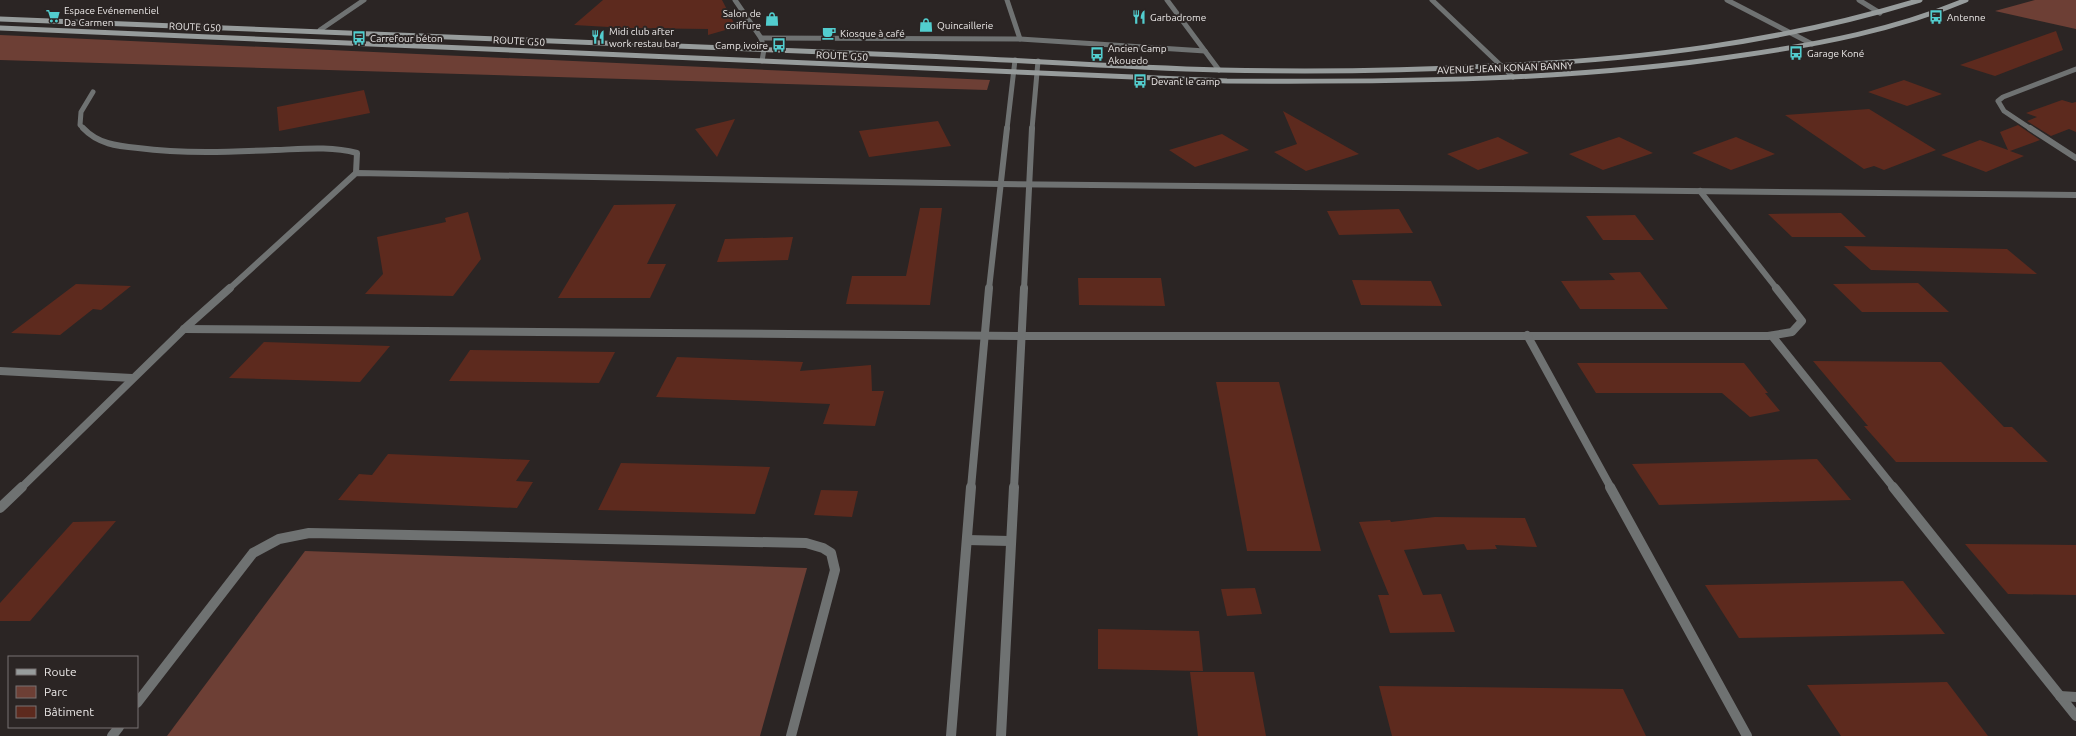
<svg xmlns="http://www.w3.org/2000/svg" width="2076" height="736" font-family="Ubuntu,sans-serif">
  <rect width="100%" height="100%" fill="#2b2524"/>
  <g fill="#6d3f35">
    <path d="M 2035,0 L 2076,0 L 2076,29 L 1995,11 Z"/>
    <path d="M 0,35 L 990,80 L 987,90 L 0,60 Z"/>
    <path d="M 305,551 L 807,568 L 760,736 L 167,736 Z"/>
  </g>
  <g fill="#5d2a1e">
    <path d="M 603,0 L 722,0 L 736,27 L 708,35 L 708,29 L 626,28 L 574,25 Z"/>
    <path d="M 2056,31 L 2063,50 L 1995,76 L 1960,65 Z"/>
    <path d="M 1904,80 L 1942,94 L 1907,106 L 1868,92 Z"/>
    <path d="M 364,90 L 370,113 L 279,131 L 277,107 Z"/>
    <path d="M 2062,100 L 2072,103 L 2076,102 L 2076,132 L 2069,129 L 2051,136 L 2027,121 L 2037,117 L 2026,113 Z"/>
    <path d="M 1869,109 L 1936,150 L 1884,170 L 1874,166 L 1864,169 L 1785,115 Z"/>
    <path d="M 1283,111 L 1359,154 L 1306,171 L 1274,152 L 1297,144 Z"/>
    <path d="M 735,119 L 717,157 L 695,129 Z"/>
    <path d="M 938,121 L 951,146 L 869,157 L 859,131 Z"/>
    <path d="M 2018,125 L 2040,140 L 2010,151 L 2024,156 L 1986,172 L 1941,155 L 1980,140 L 2008,150 L 2000,132 Z"/>
    <path d="M 1222,134 L 1249,150 L 1195,167 L 1169,150 Z"/>
    <path d="M 1498,137 L 1529,153 L 1478,170 L 1447,154 Z"/>
    <path d="M 1619,137 L 1653,153 L 1603,170 L 1569,154 Z"/>
    <path d="M 1736,137 L 1775,154 L 1731,170 L 1692,153 Z"/>
    <path d="M 676,204 L 647,264 L 666,264 L 650,298 L 558,298 L 614,205 Z"/>
    <path d="M 920,208 L 942,208 L 930,305 L 846,304 L 852,276 L 906,276 Z"/>
    <path d="M 1399,209 L 1413,233 L 1339,235 L 1327,211 Z"/>
    <path d="M 468,212 L 481,259 L 453,296 L 365,294 L 383,274 L 377,237 L 446,222 L 445,218 Z"/>
    <path d="M 1841,213 L 1866,237 L 1792,237 L 1768,214 Z"/>
    <path d="M 1635,215 L 1654,240 L 1603,240 L 1586,216 Z"/>
    <path d="M 793,237 L 788,260 L 717,262 L 725,239 Z"/>
    <path d="M 1844,246 L 2007,249 L 2037,274 L 1871,270 Z"/>
    <path d="M 1640,272 L 1668,309 L 1580,309 L 1561,281 L 1615,280 L 1609,273 Z"/>
    <path d="M 1078,278 L 1161,278 L 1165,306 L 1079,305 Z"/>
    <path d="M 1352,280 L 1431,281 L 1442,306 L 1361,305 Z"/>
    <path d="M 1918,283 L 1949,312 L 1862,312 L 1833,284 Z"/>
    <path d="M 76,284 L 131,286 L 101,310 L 93,309 L 60,335 L 11,333 Z"/>
    <path d="M 264,342 L 390,346 L 360,382 L 229,378 Z"/>
    <path d="M 470,350 L 615,352 L 599,383 L 449,381 Z"/>
    <path d="M 677,357 L 803,362 L 800,371 L 871,365 L 872,391 L 884,391 L 875,426 L 823,424 L 830,404 L 656,397 Z"/>
    <path d="M 1813,361 L 1941,362 L 2004,427 L 2012,427 L 2048,462 L 1896,462 L 1864,426 L 1868,426 Z"/>
    <path d="M 1577,363 L 1744,363 L 1768,393 L 1765,393 L 1780,411 L 1750,417 L 1722,393 L 1596,393 Z"/>
    <path d="M 1216,382 L 1279,382 L 1321,551 L 1247,551 Z"/>
    <path d="M 388,454 L 530,460 L 516,481 L 533,482 L 517,508 L 338,500 L 359,474 L 372,475 Z"/>
    <path d="M 1817,459 L 1851,500 L 1659,505 L 1632,464 Z"/>
    <path d="M 621,463 L 770,467 L 755,514 L 598,510 Z"/>
    <path d="M 821,490 L 858,491 L 852,517 L 814,515 Z"/>
    <path d="M 1435,517 L 1525,518 L 1537,547 L 1495,545 L 1497,549 L 1467,550 L 1464,544 L 1404,550 L 1423,595 L 1441,594 L 1455,632 L 1390,633 L 1378,595 L 1389,595 L 1359,522 L 1390,520 L 1391,522 Z"/>
    <path d="M 116,521 L 30,621 L 0,621 L 0,603 L 73,522 Z"/>
    <path d="M 1965,544 L 2076,545 L 2076,595 L 2008,594 Z"/>
    <path d="M 1903,581 L 1945,634 L 1739,638 L 1705,585 Z"/>
    <path d="M 1255,588 L 1262,614 L 1227,616 L 1221,589 Z"/>
    <path d="M 1098,629 L 1199,631 L 1203,671 L 1098,669 Z"/>
    <path d="M 1190,672 L 1254,672 L 1266,736 L 1198,736 Z"/>
    <path d="M 1947,682 L 1988,736 L 1841,736 L 1807,685 Z"/>
    <path d="M 1379,686 L 1623,689 L 1646,736 L 1392,736 Z"/>
  </g>
  <g fill="none" stroke-linecap="round" stroke-linejoin="round">
    <g stroke="#6f7272" stroke-width="5">
      <path d="M 735,0 L 761,38 L 764,49 L 762,61"/>
      <path d="M 1007,0 L 1020,39"/>
      <path d="M 1167,0 L 1219,70"/>
      <path d="M 1432,0 L 1513,77"/>
      <path d="M 1727,0 L 1812,44"/>
      <path d="M 1859,0 L 1880,13"/>
      <path d="M 320,30 L 364,0"/>
      <path d="M 761,38 L 1020,39 L 1205,51"/>
      <path d="M 84,129 L 80,125 L 81,112 L 93,92"/>
      <path d="M 1007,129 L 1015,60"/>
      <path d="M 1032,129 L 1038,61"/>
      <path d="M 2031,129 L 2004,111 L 1998,101 L 2003,97 L 2076,69"/>
    </g>
    <g stroke="#6f7272" stroke-width="6">
      <path d="M 83,128 C 98,144 117,146 138,148 C 183,154 230,152 275,150 C 303,149 330,146 357,153 L 356,173"/>
      <path d="M 2030,128 L 2076,158"/>
      <path d="M 1700,191 L 1777,289"/>
      <path d="M 229,289 L 356,173 L 1001,184 L 2076,195"/>
      <path d="M 989,289 L 1007,128"/>
      <path d="M 1024,289 L 1032,128"/>
    </g>
    <g stroke="#6f7272" stroke-width="8">
      <path d="M 184,329 L 1021,336 L 1768,336 L 1792,332 L 1802,321 L 1776,288"/>
      <path d="M 1527,335 L 1611,488"/>
      <path d="M 1772,336 L 1894,488"/>
      <path d="M 0,371 L 132,378"/>
      <path d="M 21,488 L 184,329 L 230,288"/>
      <path d="M 971,488 L 989,288"/>
      <path d="M 1014,488 L 1024,288"/>
    </g>
    <g stroke="#6f7272" stroke-width="10">
      <path d="M 1610,487 L 1747,736"/>
      <path d="M 1893,487 L 2076,716"/>
      <path d="M 0,508 L 22,487"/>
      <path d="M 967,540 L 1010,541"/>
      <path d="M 2060,696 L 2076,697"/>
      <path d="M 137,703 L 253,553 L 279,539 L 309,533 L 806,543 L 823,548 L 831,553 L 835,570 L 791,736"/>
      <path d="M 112,736 L 119,727"/>
      <path d="M 951,736 L 971,487"/>
      <path d="M 1001,736 L 1014,487"/>
    </g>
    <g stroke="#979c9c" stroke-width="5">
      <path d="M 0,19 C 300,29 600,41 900,55 C 1007,59 1113,67 1219,70 C 1310,72 1400,71 1491,66 C 1638,60 1779,43 1920,0"/>
      <path d="M 0,28 L 1227,81 C 1400,82 1573,81 1744,55 C 1820,44 1895,30 1966,0"/>
    </g>
  </g>
  <defs>
    <symbol id="supermarket-bare" viewBox="-9 -9 18 18"><path d="M-6-5.5h2.5l.6 2H6L4.5 2H-2.5L-4.4-4H-6ZM-1.5 3.2a1.3 1.3 0 1 0 .1 0ZM3 3.2a1.3 1.3 0 1 0 .1 0Z" fill="#52cdce" stroke="#2b2524" stroke-width="2.5" paint-order="stroke"/></symbol>
    <symbol id="restaurant-bare" viewBox="-9 -9 18 18"><path d="M-5-6h1v4h1v-4h1v4h1v-4h1v5L-1.5 .5V6h-2V.5L-5-1ZM5-6V6H3V1.5H1.5Q1.5-4 5-6Z" fill="#52cdce" stroke="#2b2524" stroke-width="2.5" paint-order="stroke"/></symbol>
    <symbol id="bus-bare" viewBox="-9 -9 18 18"><path d="M-5-6H5V4H4V6H2V4H-2V6H-4V4H-5ZM-3.5-4V0h7V-4ZM-3.5 1.2v1.5H-2V1.2ZM2 1.2v1.5H3.5V1.2Z" fill="#52cdce" stroke="#2b2524" stroke-width="2.5" paint-order="stroke"/></symbol>
    <symbol id="shop-bare" viewBox="-9 -9 18 18"><path d="M-5-2.5h2.3a2.7 3.5 0 0 1 5.4 0H5L5.5 6h-11ZM-1.5-2.5h3a1.5 2.3 0 0 0-3 0Z" fill="#52cdce" stroke="#2b2524" stroke-width="2.5" paint-order="stroke"/></symbol>
    <symbol id="cafe-bare" viewBox="-9 -9 18 18"><path d="M-5.5-4.5H6V0H3Q3 3.5 0 3.5H-2.5Q-5.5 3.5-5.5 0ZM3-3.2v2h1.7v-2ZM-6 4.5H4V6H-6Z" fill="#52cdce" stroke="#2b2524" stroke-width="2.5" paint-order="stroke"/></symbol>
  </defs>
  <g fill-rule="evenodd">
    <use href="#supermarket-bare" x="43" y="6" width="20" height="20"/>
    <use href="#restaurant-bare" x="1129" y="7" width="20" height="20"/>
    <use href="#bus-bare" x="1926" y="7" width="20" height="20"/>
    <use href="#shop-bare" x="762" y="9" width="20" height="20"/>
    <use href="#shop-bare" x="916" y="15" width="20" height="20"/>
    <use href="#cafe-bare" x="819" y="23" width="20" height="20"/>
    <use href="#restaurant-bare" x="588" y="27" width="20" height="20"/>
    <use href="#bus-bare" x="349" y="28" width="20" height="20"/>
    <use href="#bus-bare" x="769" y="35" width="20" height="20"/>
    <use href="#bus-bare" x="1786" y="43" width="20" height="20"/>
    <use href="#bus-bare" x="1087" y="44" width="20" height="20"/>
    <use href="#bus-bare" x="1130" y="71" width="20" height="20"/>
  </g>
  <g text-anchor="middle" dominant-baseline="central" stroke-width="4" stroke-linejoin="round" paint-order="stroke">
    <g font-size="10" fill="#ebe8e7" stroke="#2b2524" text-anchor="start">
      <text x="64" y="10">Espace Evénementiel<tspan x="64" dy="12">Da Carmen</tspan></text>
      <text x="761" y="13" text-anchor="end">Salon de<tspan x="761" dy="12">coiffure</tspan></text>
      <text x="1150" y="17">Garbadrome</text>
      <text x="1947" y="17">Antenne</text>
      <text x="937" y="25">Quincaillerie</text>
      <text x="609" y="31">Midi club after<tspan x="609" dy="12">work restau bar</tspan></text>
      <text x="840" y="33">Kiosque à café</text>
      <text x="370" y="38">Carrefour béton</text>
      <text x="768" y="45" text-anchor="end">Camp ivoire</text>
      <text x="1108" y="48">Ancien Camp<tspan x="1108" dy="12">Akouedo</tspan></text>
      <text x="1807" y="53">Garage Koné</text>
      <text x="1151" y="81">Devant le camp</text>
    </g>
    <g font-size="10" fill="#ebe8e7" stroke="#2b2524">
      <text transform="translate(195 27) rotate(2)">ROUTE G50</text>
      <text transform="translate(519 41) rotate(3)">ROUTE G50</text>
      <text transform="translate(842 56) rotate(3)">ROUTE G50</text>
      <text transform="translate(1505 68) rotate(-2)">AVENUE JEAN KONAN BANNY</text>
    </g>
  </g>
  <rect x="8" y="656" width="130" height="72" fill="#2b2524" stroke="#787372"/>
  <rect x="16" y="669" width="20" height="6" fill="#979c9c" stroke="#787372"/>
  <text x="44" y="676" font-size="12" fill="#ebe8e7">Route</text>
  <rect x="16" y="686" width="20" height="12" fill="#6d3f35" stroke="#787372"/>
  <text x="44" y="696" font-size="12" fill="#ebe8e7">Parc</text>
  <rect x="16" y="706" width="20" height="12" fill="#5d2a1e" stroke="#787372"/>
  <text x="44" y="716" font-size="12" fill="#ebe8e7">Bâtiment</text>
</svg>
